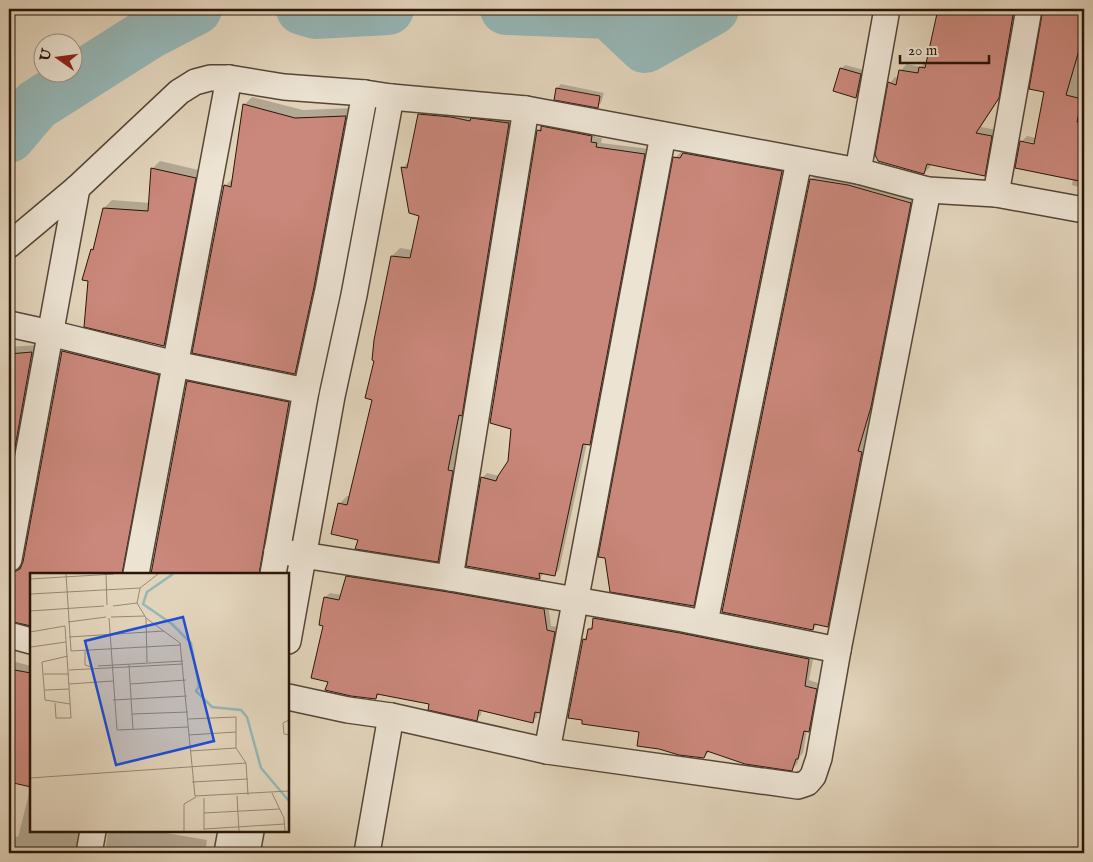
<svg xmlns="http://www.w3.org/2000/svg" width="1093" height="862" font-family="'IM FELL English',serif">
  <rect width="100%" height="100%" fill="#e2d4bb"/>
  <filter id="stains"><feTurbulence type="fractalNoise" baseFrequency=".004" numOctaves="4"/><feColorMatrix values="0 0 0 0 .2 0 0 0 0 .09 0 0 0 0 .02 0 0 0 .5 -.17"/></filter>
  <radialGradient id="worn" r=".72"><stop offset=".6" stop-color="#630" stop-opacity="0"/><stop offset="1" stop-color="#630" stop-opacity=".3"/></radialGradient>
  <g fill="#0003" fill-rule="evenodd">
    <path d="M 932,9 L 1019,9 L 1004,91 L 981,127 L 997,130 L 990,168 L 984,174 L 931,164 L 930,167 L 924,173 L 890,83 L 895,77 L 899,78 L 901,70 L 907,64 L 920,67 L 926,62 L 927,62 L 939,10 Z"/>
    <path d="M 1044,9 L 1084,9 L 1084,189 L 1072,185 L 1073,178 L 1021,142 L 1027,136 L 1036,138 L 1045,91 ZM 1024,141 L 1040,144 L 1040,146 L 1024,143 Z"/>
    <path d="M 845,65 L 864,70 L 860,93 L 856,97 L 841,69 Z"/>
    <path d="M 561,84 L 604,93 L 601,103 L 598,106 L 557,88 Z"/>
    <path d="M 252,97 L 303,110 L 353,108 L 302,365 L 295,373 L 225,186 L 233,178 L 244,105 Z"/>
    <path d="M 428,106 L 517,115 L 466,410 L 456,462 L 460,463 L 446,552 L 438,560 L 360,539 L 339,504 L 347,496 L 351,496 L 373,399 L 376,360 L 392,256 L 400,248 L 413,250 L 420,215 L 402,168 L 410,160 L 419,114 Z"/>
    <path d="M 547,122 L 596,131 L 595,137 L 602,138 L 601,143 L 649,149 L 595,438 L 590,443 L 587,443 L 559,570 L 554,575 L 544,573 L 540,578 L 482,478 L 487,473 L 499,476 L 509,461 L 538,130 Z"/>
    <path d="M 690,147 L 788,166 L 699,599 L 693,605 L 675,158 L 681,152 L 685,152 Z"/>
    <path d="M 160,161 L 203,171 L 171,337 L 164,345 L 92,250 L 94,248 L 104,208 L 112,200 L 150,203 L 152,169 Z"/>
    <path d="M 819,172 L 918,195 L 878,398 L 864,444 L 869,445 L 835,618 L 827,625 L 818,624 L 813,629 L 811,179 Z"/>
    <path d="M 70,344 L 166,367 L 132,574 L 31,574 L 31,624 L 16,620 L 22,598 L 9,595 L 9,563 L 15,566 L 23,565 L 63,352 Z"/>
    <path d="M 39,345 L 9,511 L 9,347 Z"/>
    <path d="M 196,374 L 296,395 L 269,574 L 152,574 L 188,382 Z"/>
    <path d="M 352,572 L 548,605 L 551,626 L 559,627 L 544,707 L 538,711 L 537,717 L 532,721 L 482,709 L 481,715 L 477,719 L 431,703 L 380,694 L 375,698 L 329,681 L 325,625 L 325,597 L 330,593 L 341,595 L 347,577 Z"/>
    <path d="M 600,613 L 814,654 L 809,680 L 821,684 L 814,725 L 809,731 L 807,730 L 803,753 L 800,756 L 797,764 L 792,769 L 709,752 L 704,757 L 640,731 L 584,639 L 588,635 L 589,629 L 594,624 L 594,618 Z"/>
    <path d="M 16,662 L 31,666 L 31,831 L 83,831 L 83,853 L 9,853 L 9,835 L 18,837 L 31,786 L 9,781 L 9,674 L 10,669 Z"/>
    <path d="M 108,831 L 155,831 L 207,840 L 205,853 L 105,853 Z"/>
  </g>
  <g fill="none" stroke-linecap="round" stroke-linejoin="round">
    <g stroke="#96b7b7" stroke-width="52">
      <path d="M 302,9 L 315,13 L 388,9"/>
      <path d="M 506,9 L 609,13 L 645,47 L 713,9"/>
      <path d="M 9,137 L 36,105 L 148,34 L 196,9"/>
    </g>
  </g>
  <g fill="#ca877b" stroke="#281609">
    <path d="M 938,9 L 1014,9 L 999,98 L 976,133 L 992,136 L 985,176 L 927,164 L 924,174 L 878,161 L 875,155 L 888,82 L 896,85 L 899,70 L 918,73 L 919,67 L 925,68 Z"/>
    <path d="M 1043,9 L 1084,9 L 1084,33 L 1066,95 L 1082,99 L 1077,122 L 1084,124 L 1084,182 L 1015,168 L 1020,141 L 1034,144 L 1044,92 L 1029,89 Z"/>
    <path d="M 840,68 L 861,74 L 856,98 L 833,91 Z"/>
    <path d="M 556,88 L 600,96 L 598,108 L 554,100 Z"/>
    <path d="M 243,104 L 295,118 L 346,116 L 314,287 L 295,374 L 192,353 L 224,185 L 231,187 Z"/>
    <path d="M 418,114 L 451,117 L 470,121 L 471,118 L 509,123 L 462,416 L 459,415 L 448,470 L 453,471 L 438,562 L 355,549 L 358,540 L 331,534 L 338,503 L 347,505 L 372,400 L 365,398 L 374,361 L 372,360 L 374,340 L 391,256 L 410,258 L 419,216 L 409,213 L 401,167 L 407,168 Z"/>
    <path d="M 541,126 L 592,136 L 591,142 L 597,143 L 596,147 L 645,154 L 590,445 L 583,444 L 555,576 L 539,573 L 540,579 L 466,566 L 481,477 L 496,481 L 498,476 L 508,461 L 511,429 L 490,423 L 537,130 L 541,131 Z"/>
    <path d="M 683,153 L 782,171 L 694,606 L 610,592 L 605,558 L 598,557 L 673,157 L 680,158 Z"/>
    <path d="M 151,168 L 196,178 L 164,346 L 84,327 L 88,281 L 82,280 L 91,249 L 93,250 L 103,208 L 148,211 Z"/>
    <path d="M 810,179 L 848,185 L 911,203 L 871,407 L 858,451 L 862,452 L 828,627 L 814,624 L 813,630 L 722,612 Z"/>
    <path d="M 62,351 L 159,375 L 122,574 L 31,574 L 31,626 L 9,621 L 9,573 L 14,572 L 20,569 L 23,562 Z"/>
    <path d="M 32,352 L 9,481 L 9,354 Z"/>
    <path d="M 187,381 L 289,402 L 259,574 L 151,574 Z"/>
    <path d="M 346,576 L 448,592 L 544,609 L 547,630 L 555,632 L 540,713 L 535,712 L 533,723 L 479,710 L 477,721 L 428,710 L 429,704 L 377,694 L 376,699 L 351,696 L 325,690 L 328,682 L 311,678 L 323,626 L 319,625 L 321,612 L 324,597 L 339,600 Z"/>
    <path d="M 593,618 L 680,633 L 809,659 L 805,686 L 817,689 L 809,732 L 804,731 L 798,759 L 796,759 L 792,771 L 745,764 L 707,751 L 704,758 L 679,755 L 659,749 L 637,746 L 639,732 L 582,724 L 582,720 L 568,718 L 583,639 L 586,640 L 588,629 L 592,629 Z"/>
    <path d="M 9,669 L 31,673 L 31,787 L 9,782 Z"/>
  </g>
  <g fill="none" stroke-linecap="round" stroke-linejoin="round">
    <defs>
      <g id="minor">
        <path d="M 858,171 L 887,9"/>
        <path d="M 996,194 L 1029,9"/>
        <path d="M 9,245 L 77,188 L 179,92 L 195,82 L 210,78 L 229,78 L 284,87 L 365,93 L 391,97 L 526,109 L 858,171 L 928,190 L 996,194 L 1084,210"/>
        <path d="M 9,324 L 50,333 L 175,364 L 306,391"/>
        <path d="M 277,551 L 450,578 L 683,619 L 838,650"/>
        <path d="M 9,559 L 77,188"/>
        <path d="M 136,574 L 229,78"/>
        <path d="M 273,574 L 306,391 L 328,290 L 365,93"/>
        <path d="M 450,578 L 526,109"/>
        <path d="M 705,622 L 799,161"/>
        <path d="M 9,635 L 31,641"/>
        <path d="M 288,641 L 332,396 L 354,295 L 391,97"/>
        <path d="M 288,697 L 348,710 L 391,716 L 547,751 L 798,786 L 807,783 L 813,776 L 819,758 L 838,650 L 928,190"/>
        <path d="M 547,751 L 663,135"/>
        <path d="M 89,853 L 93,831"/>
        <path d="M 227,853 L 231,831"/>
        <path d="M 247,853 L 251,831"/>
        <path d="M 367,853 L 391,716"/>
      </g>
    </defs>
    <use href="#minor" stroke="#564636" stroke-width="28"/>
    <use href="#minor" stroke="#ece3d3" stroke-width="25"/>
  </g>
  <g transform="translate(30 573)">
    <rect width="259" height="259" fill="#e2d4bb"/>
    <path fill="none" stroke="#96b7b7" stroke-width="2.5" d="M 143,1 L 117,19 L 113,31 L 142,51 L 161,70 L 169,113 L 166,118 L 182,134 L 211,137 L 217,144 L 231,195 L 259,228"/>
    <path fill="none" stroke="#988874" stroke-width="1" d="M 36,1 L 41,78 L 151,72M 76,1 L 77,32M 128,1 L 110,15 L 107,30 L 116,45 L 150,70 L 165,223 L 259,218M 0,6 L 84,1M 0,21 L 110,15M 83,33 L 107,30M 0,38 L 74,33M 81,44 L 115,43M 79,45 L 87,157 L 158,154M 116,45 L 117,89M 38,49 L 76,44M 0,59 L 35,53 L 41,145 L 26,145 L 25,130M 39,64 L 134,58M 1,74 L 36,69M 55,78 L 55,92 L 61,94M 38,83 L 12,89 L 15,127 L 40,131M 99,92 L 103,157M 68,93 L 153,88M 39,97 L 153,91M 14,101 L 39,101M 39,111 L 83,108M 100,111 L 156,107M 15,117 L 39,116M 83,127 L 157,123M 102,141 L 158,139M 158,146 L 206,144 L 206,175 L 216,190 L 218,222M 259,147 L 253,150 L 254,161 L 259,162M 159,162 L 206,159M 160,178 L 206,175M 0,205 L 216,190M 162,209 L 218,206M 242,220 L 254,245 L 255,258M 207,223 L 209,258M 174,225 L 174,257M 174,240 L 250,236M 174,256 L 255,251M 154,258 L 154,231 L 166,224"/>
    <path fill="#1d4ed8" fill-opacity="0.15" stroke="#1d4ed8" stroke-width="2.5" d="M 153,44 L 184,168 L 86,192 L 55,68 Z"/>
    <rect width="259" height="259" fill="none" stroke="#281609" stroke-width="2.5"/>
  </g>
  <rect width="1093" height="862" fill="none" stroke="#e2d4bb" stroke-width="30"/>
  <rect x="10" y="10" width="1073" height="842" fill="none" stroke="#281609" stroke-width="2.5"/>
  <rect x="15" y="15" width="1063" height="832" fill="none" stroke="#281609"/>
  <g transform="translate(58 58) rotate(284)"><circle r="24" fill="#ece3d3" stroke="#9e9182"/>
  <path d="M0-4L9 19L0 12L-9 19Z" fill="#8f2418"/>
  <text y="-8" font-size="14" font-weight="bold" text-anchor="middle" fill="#281609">U</text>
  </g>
  <path d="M900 55v8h89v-8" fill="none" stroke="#281609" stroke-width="2.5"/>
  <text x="908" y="55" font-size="15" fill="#281609" stroke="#ece3d3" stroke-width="4" paint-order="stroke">20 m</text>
  <rect width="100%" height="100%" filter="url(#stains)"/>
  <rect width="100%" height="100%" fill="url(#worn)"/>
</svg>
